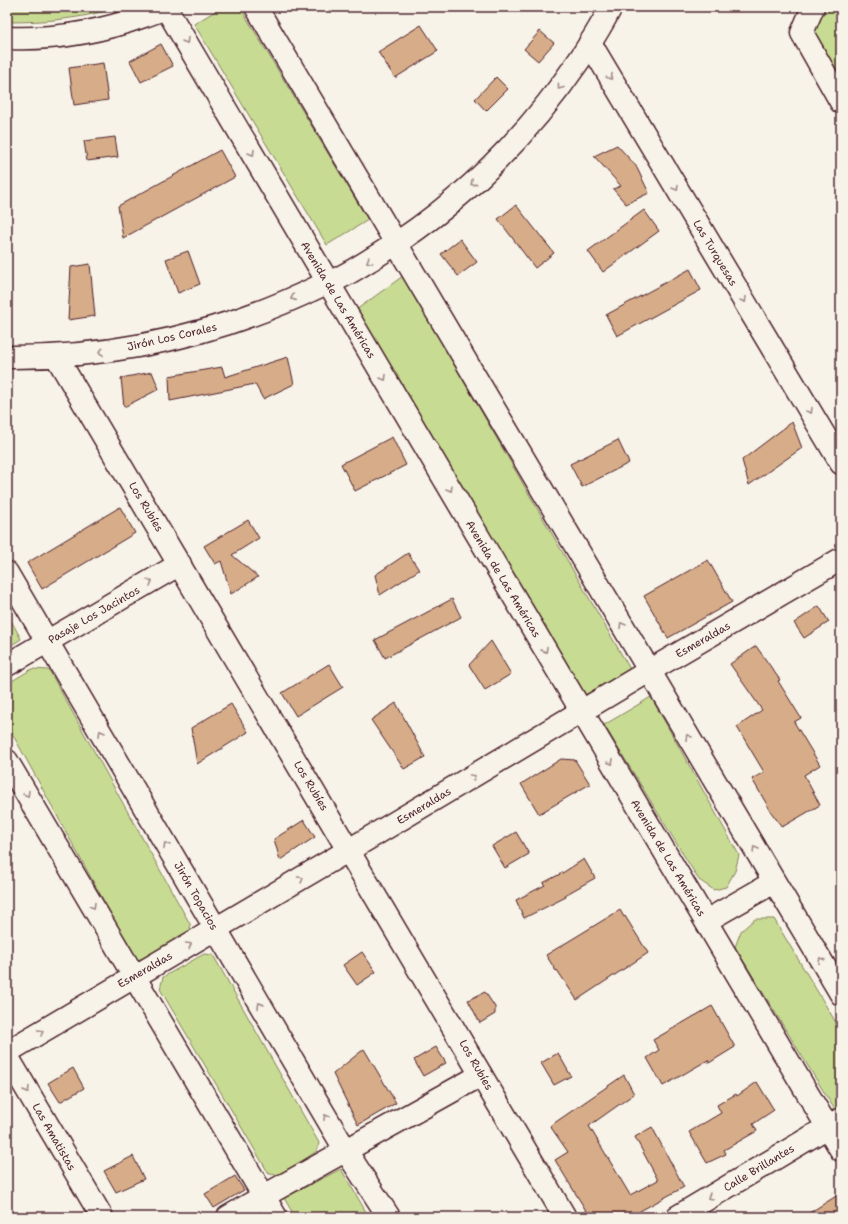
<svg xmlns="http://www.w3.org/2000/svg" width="848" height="1224" font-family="'Shantell Sans',sans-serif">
  <rect width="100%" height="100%" fill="#f7f3e8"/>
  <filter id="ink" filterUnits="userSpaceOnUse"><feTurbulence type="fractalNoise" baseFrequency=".025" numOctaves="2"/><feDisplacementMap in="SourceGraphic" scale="8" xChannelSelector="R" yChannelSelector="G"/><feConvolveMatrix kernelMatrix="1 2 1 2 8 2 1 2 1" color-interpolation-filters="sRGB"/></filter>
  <g filter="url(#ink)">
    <g fill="#c7dc92" stroke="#887e5e">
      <path d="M 7,7 L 119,7 C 82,19 45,22 8,22 Z"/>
      <path d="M 222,7 L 240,7 L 368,220 L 327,245 L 194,24 Z"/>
      <path d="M 824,7 L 841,7 L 841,83 L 813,34 Z"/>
      <path d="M 403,276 L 630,669 L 585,695 L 356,310 Z"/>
      <path d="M 7,613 L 21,639 L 7,648 Z"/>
      <path d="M 32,669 L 49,670 L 190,924 L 191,935 L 146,958 L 136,960 L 7,724 L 7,684 Z"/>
      <path d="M 651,697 L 739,855 L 735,871 L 726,887 L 714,890 L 699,880 L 604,725 Z"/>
      <path d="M 755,919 L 774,919 L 841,1031 L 841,1106 L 835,1110 L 735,947 L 741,931 Z"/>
      <path d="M 204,954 L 213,955 L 319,1143 L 317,1151 L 281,1175 L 269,1174 L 160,989 L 163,977 Z"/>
      <path d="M 341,1169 L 369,1217 L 295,1217 L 284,1198 Z"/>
    </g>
    <g fill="#d7ac88" stroke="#4a1f2b">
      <path d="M 421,25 L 438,51 L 395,78 L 378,52 Z"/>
      <path d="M 540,31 L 554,43 L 538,61 L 524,49 Z"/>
      <path d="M 161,44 L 173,66 L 141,82 L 130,61 Z"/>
      <path d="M 103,63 L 108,100 L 74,105 L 69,68 Z"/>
      <path d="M 496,77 L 508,89 L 486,111 L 475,99 Z"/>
      <path d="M 115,137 L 118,157 L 87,161 L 84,141 Z"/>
      <path d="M 617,145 L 636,166 L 649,193 L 626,204 L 613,189 L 621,186 L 594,156 Z"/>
      <path d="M 220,150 L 235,177 L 123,238 L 118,206 Z"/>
      <path d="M 516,205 L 554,253 L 535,268 L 498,219 Z"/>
      <path d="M 644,210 L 659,231 L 603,272 L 588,251 Z"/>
      <path d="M 460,239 L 477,262 L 458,276 L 441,254 Z"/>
      <path d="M 188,251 L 200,284 L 178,293 L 166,259 Z"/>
      <path d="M 90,264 L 95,316 L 68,320 L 71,267 Z"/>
      <path d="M 690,269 L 701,290 L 617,336 L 606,315 Z"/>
      <path d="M 288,357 L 294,384 L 263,399 L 255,384 L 170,401 L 169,376 L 222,367 L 225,377 Z"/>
      <path d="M 152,372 L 159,389 L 124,407 L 121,378 Z"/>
      <path d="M 792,422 L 802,448 L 749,485 L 742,460 Z"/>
      <path d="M 392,437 L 406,465 L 355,491 L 341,464 Z"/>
      <path d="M 618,440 L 629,463 L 582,487 L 570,464 Z"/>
      <path d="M 120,507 L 135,533 L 42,589 L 27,563 Z"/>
      <path d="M 248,520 L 259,538 L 232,555 L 258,577 L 231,594 L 221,561 L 215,564 L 204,546 Z"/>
      <path d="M 408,553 L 419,570 L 380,595 L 375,575 Z"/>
      <path d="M 708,560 L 732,602 L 668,638 L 644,596 Z"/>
      <path d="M 452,599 L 461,617 L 385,658 L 375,640 Z"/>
      <path d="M 819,606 L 829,622 L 804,638 L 794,623 Z"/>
      <path d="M 491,641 L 511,674 L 485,690 L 469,665 Z"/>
      <path d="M 756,646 L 780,680 L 778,681 L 801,718 L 794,722 L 820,765 L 804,775 L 820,805 L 782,827 L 768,808 L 769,808 L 752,779 L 764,772 L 737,727 L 762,710 L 730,664 Z"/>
      <path d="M 329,664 L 343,687 L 296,716 L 282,693 Z"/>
      <path d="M 396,703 L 425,757 L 404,769 L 371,720 Z"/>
      <path d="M 231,704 L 248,732 L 197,764 L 191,728 Z"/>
      <path d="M 561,759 L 575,760 L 590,784 L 539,814 L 521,784 Z"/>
      <path d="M 304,820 L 315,837 L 280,860 L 274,839 Z"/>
      <path d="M 516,832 L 529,854 L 505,868 L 492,846 Z"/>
      <path d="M 584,859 L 595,878 L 565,895 L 566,897 L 524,918 L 516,900 L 545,885 L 543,883 L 564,872 Z"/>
      <path d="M 620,910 L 624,917 L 625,916 L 648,953 L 577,1000 L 557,970 L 556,971 L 546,955 Z"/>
      <path d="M 362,952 L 376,972 L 357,985 L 343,965 Z"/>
      <path d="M 485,992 L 495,1007 L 495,1014 L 480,1023 L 468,1000 Z"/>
      <path d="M 712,1006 L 735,1047 L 709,1063 L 708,1060 L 663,1086 L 647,1058 L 659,1050 L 653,1040 Z"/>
      <path d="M 436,1047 L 446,1063 L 423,1076 L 414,1060 Z"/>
      <path d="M 364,1049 L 396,1103 L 358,1125 L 333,1074 Z"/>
      <path d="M 558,1053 L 571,1076 L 554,1085 L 541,1063 Z"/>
      <path d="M 73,1068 L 84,1088 L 60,1102 L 48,1083 Z"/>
      <path d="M 624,1075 L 634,1094 L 589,1126 L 630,1195 L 658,1180 L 635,1137 L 652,1127 L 684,1187 L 640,1211 L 643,1217 L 590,1217 L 555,1160 L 568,1152 L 550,1126 Z"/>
      <path d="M 757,1082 L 774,1110 L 753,1124 L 757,1131 L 724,1150 L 726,1154 L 707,1163 L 689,1132 L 721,1113 L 717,1105 L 736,1094 L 737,1096 Z"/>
      <path d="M 133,1156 L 144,1179 L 116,1192 L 104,1171 Z"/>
      <path d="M 235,1176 L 244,1190 L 214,1208 L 205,1194 Z"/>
      <path d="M 841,1193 L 841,1217 L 803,1217 Z"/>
    </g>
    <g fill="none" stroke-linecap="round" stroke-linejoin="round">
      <defs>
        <g id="minor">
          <path d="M 256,7 L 841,994"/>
          <path d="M 813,7 L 802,33 L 841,102"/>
          <path d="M 166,8 L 841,1150"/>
          <path d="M 7,38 C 54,40 100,32 144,16 C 152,13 160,11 167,7"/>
          <path d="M 590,43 L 841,463"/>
          <path d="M 56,356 L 565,1217"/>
          <path d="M 7,357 C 117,358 221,334 320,286 C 340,280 360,266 378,255 C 459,205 527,137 580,59 C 591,42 602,25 611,7"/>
          <path d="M 7,573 L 346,1151 L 389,1217"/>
          <path d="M 7,665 L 180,564"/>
          <path d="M 7,761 L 276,1217"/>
          <path d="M 706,921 L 774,882"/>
          <path d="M 7,1052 L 349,850 L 649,671 L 841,559"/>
          <path d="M 7,1056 L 102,1217"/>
          <path d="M 228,1217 L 264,1196 L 481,1075"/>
          <path d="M 677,1217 L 841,1119"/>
        </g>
      </defs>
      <use href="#minor" stroke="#4a1f2b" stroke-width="25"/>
      <use href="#minor" stroke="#f7f3e8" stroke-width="22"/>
    </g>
    <defs><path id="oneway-chevron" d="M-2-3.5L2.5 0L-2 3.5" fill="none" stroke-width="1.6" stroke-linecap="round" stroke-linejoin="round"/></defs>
    <g stroke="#a0898a">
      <use href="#oneway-chevron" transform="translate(186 41) rotate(59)"/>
      <use href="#oneway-chevron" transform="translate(610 77) rotate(59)"/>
      <use href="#oneway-chevron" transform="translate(560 87) rotate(127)"/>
      <use href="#oneway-chevron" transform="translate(252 153) rotate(59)"/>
      <use href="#oneway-chevron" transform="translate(473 183) rotate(139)"/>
      <use href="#oneway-chevron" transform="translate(676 188) rotate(59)"/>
      <use href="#oneway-chevron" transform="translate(369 261) rotate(148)"/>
      <use href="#oneway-chevron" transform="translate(293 298) rotate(156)"/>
      <use href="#oneway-chevron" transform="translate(744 300) rotate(59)"/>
      <use href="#oneway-chevron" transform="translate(101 352) rotate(175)"/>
      <use href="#oneway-chevron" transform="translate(384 378) rotate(59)"/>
      <use href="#oneway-chevron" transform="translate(810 411) rotate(59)"/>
      <use href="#oneway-chevron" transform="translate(450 489) rotate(59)"/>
      <use href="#oneway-chevron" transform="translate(150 582) rotate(-30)"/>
      <use href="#oneway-chevron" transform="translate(622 625) rotate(-121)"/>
      <use href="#oneway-chevron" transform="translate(545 650) rotate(60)"/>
      <use href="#oneway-chevron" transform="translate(101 733) rotate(-120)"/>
      <use href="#oneway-chevron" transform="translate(688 737) rotate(-121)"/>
      <use href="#oneway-chevron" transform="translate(611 762) rotate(59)"/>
      <use href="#oneway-chevron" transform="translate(473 777) rotate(-31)"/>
      <use href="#oneway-chevron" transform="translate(27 794) rotate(59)"/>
      <use href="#oneway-chevron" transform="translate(166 845) rotate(-120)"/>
      <use href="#oneway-chevron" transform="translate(755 849) rotate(-121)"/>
      <use href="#oneway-chevron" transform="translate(301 879) rotate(-31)"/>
      <use href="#oneway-chevron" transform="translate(93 906) rotate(59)"/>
      <use href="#oneway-chevron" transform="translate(189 945) rotate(-30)"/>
      <use href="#oneway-chevron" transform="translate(821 960) rotate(-121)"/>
      <use href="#oneway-chevron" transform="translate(260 1005) rotate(-120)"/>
      <use href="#oneway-chevron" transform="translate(41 1032) rotate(-30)"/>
      <use href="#oneway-chevron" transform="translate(27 1090) rotate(60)"/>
      <use href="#oneway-chevron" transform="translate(326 1117) rotate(-120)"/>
      <use href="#oneway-chevron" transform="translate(710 1197) rotate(149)"/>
    </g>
  </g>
  <g text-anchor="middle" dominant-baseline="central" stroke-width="4" stroke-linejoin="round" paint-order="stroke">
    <g font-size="11" fill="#4a1f2b" stroke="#f7f3e8">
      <text transform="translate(715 253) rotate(59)">Las Turquesas</text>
      <text transform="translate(338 300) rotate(59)">Avenida de Las Américas</text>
      <text transform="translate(172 337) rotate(-13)">Jirón Los Corales</text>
      <text transform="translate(146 507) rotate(59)">Los Rubíes</text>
      <text transform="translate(503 579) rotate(59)">Avenida de Las Américas</text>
      <text transform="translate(94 615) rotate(-30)">Pasaje Los Jacintos</text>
      <text transform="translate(703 640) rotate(-30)">Esmeraldas</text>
      <text transform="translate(311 786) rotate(59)">Los Rubíes</text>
      <text transform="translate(424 806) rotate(-31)">Esmeraldas</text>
      <text transform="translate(668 858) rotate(59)">Avenida de Las Américas</text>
      <text transform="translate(196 896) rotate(60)">Jirón Topacios</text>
      <text transform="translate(145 970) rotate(-30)">Esmeraldas</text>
      <text transform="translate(476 1065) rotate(60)">Los Rubíes</text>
      <text transform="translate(54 1137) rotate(60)">Las Amatistas</text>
      <text transform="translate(759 1168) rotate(-31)">Calle Brillantes</text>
    </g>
  </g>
  <rect width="848" height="1224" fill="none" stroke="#f7f3e8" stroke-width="24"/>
  <rect x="12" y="12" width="824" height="1200" fill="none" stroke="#4a1f2b" stroke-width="1.5" filter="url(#ink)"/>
</svg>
